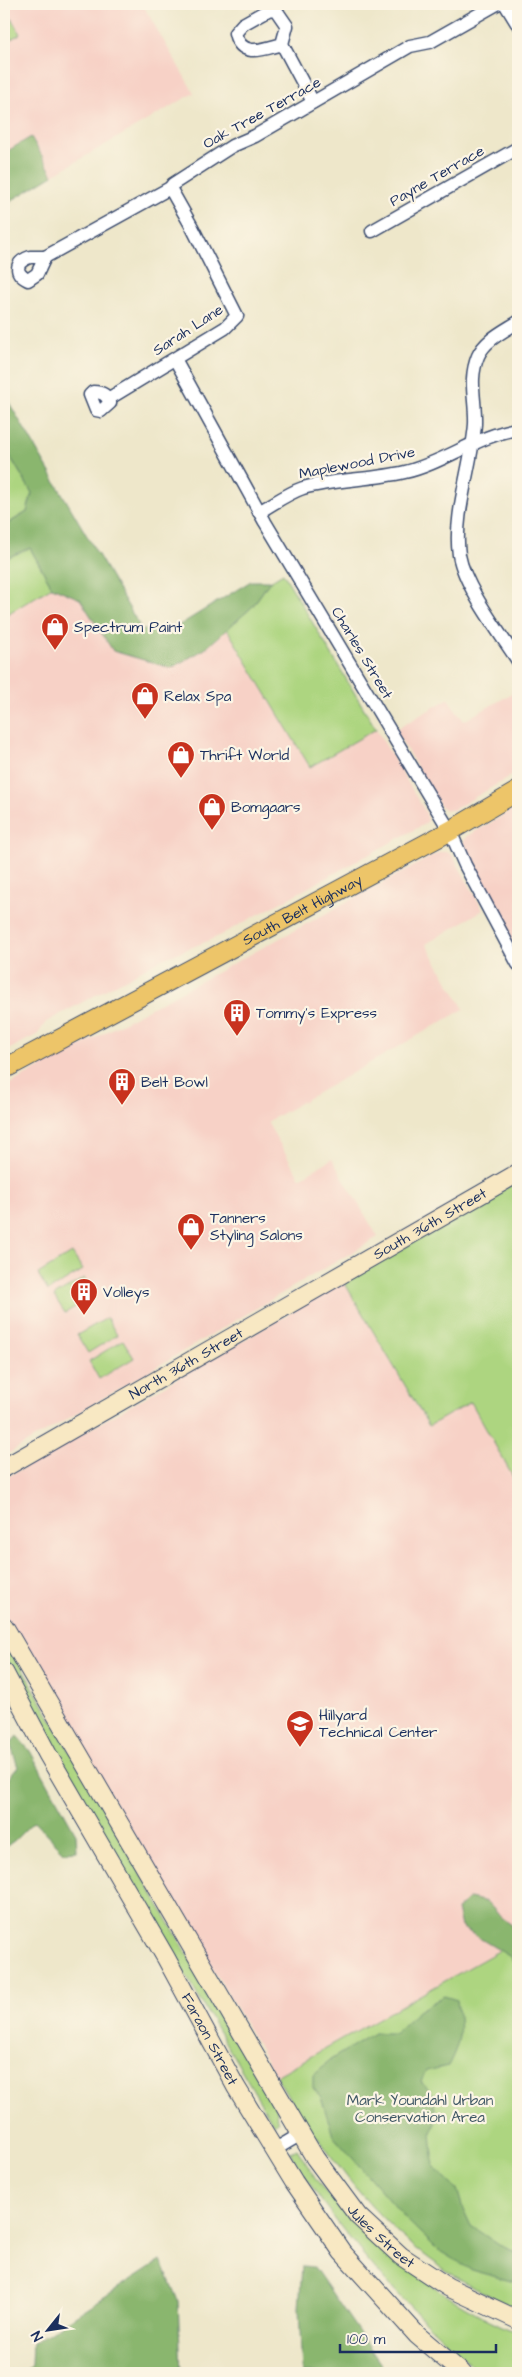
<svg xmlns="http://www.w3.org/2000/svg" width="522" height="2377" font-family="'Architects Daughter',sans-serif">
  <rect width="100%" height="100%" fill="#fcf5e5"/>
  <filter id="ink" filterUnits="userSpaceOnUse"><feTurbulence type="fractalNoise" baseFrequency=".02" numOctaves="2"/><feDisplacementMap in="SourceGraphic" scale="10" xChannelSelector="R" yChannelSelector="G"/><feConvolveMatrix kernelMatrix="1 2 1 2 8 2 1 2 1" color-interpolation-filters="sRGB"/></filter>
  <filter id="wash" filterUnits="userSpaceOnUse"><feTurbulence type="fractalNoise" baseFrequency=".0096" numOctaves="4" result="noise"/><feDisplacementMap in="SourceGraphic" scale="20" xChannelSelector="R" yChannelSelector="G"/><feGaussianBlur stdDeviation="1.12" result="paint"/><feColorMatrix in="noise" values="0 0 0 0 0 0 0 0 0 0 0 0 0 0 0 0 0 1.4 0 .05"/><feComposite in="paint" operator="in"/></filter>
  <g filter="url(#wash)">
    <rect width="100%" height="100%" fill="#eee7ca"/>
    <g fill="#f7d1c6">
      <path d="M 4,4 L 148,4 L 144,7 L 194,93 L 53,175 L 31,137 L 9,150 L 4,141 L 4,43 L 20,34 Z"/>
      <path d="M 52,587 L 80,599 L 113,651 L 205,649 L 227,629 L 310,767 L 376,729 L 426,813 L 428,821 L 423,825 L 215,938 L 160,960 L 46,1022 L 38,1034 L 4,1052 L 4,616 Z"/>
      <path d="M 518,690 L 518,772 L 453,810 L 446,810 L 440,806 L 395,730 L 448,699 L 464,721 Z"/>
      <path d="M 518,807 L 518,955 L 465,854 L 462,844 L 467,836 Z"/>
      <path d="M 440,852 L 447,852 L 453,856 L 483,910 L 426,944 L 464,1009 L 267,1122 L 300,1178 L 332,1159 L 378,1237 L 4,1456 L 4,1087 Z"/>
      <path d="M 344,1282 L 428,1426 L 471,1401 L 518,1486 L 518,1940 L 276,2076 L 4,1614 L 4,1479 Z"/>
    </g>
    <g fill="#add580" stroke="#64826f">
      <path d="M 4,5 L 20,34 L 4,43 Z"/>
      <path d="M 4,446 L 32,493 L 27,512 L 4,526 Z"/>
      <path d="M 30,548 L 52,587 L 4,616 L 4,559 Z"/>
      <path d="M 283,573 L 376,729 L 310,767 L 227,629 L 252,607 L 270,581 Z"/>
      <path d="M 518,1181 L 518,1486 L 471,1402 L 429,1426 L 344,1282 Z"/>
      <path d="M 72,1253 L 83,1270 L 48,1291 L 38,1274 Z"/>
      <path d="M 84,1278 L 94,1296 L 65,1313 L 54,1296 Z"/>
      <path d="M 107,1318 L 117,1335 L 88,1353 L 77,1335 Z"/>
      <path d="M 123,1340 L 134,1358 L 99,1379 L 89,1361 Z"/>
      <path d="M 12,1651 L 277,2109 L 278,2122 L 274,2125 L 91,1815 L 4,1660 L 4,1656 Z"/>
      <path d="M 518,1940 L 518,2309 C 427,2269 375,2220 319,2139 L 310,2132 L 276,2076 Z"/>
      <path d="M 297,2149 C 306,2163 314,2177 324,2190 C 342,2211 361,2228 382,2245 C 425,2283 465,2311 518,2333 L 518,2373 L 481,2373 C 407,2309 341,2237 290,2153 Z"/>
    </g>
    <g fill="#8ab66e" stroke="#527266">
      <path d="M 31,137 L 53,175 L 4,205 L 4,153 Z"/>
      <path d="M 4,394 L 142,630 L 178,626 L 251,581 L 270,581 L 252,607 L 205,649 L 171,668 L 113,651 L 80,599 L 52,587 L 30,548 L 4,559 L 4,526 L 27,512 L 32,493 L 4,446 Z"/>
      <path d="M 17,1736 L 30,1751 L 76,1834 L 77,1851 L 64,1852 L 34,1821 L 15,1840 L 4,1848 L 4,1780 L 8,1779 L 18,1767 L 10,1744 Z"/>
      <path d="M 470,1898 L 487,1902 L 499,1915 L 518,1930 L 518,1968 L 509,1956 L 461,1927 L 457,1909 Z"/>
      <path d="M 444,1996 L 457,2000 C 461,2030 462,2039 448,2066 L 426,2071 L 421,2082 L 431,2092 L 437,2117 L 431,2133 L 434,2167 L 457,2189 L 463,2209 L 471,2226 L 499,2245 L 518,2253 L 518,2283 L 471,2270 L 438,2250 L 407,2220 L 333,2136 L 321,2097 L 313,2088 L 313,2075 L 330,2060 L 374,2033 L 395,2033 L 418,2011 Z"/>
      <path d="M 161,2260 L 178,2301 L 181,2373 L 23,2373 L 31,2364 L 32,2344 Z"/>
      <path d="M 302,2266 L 314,2267 L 387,2373 L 302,2373 L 299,2308 Z"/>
    </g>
  </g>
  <g filter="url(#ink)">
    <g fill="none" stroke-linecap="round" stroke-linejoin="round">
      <defs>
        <g id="minor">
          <path d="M 270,9 L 276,10 L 287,26 L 282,44 C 264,49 241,59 235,33 L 243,24 Z"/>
          <path d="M 282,44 L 313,102"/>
          <path d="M 372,231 L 518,148"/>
          <path d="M 30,257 L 45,257 L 37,274 L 28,280 C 14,273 15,262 30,257 Z"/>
          <path d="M 45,257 L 170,188 L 173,184 L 232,146 L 255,136 L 410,46 L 430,42 L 497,4"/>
          <path d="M 518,322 C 504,331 485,340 478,356 C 468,380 476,400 475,424 C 472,465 453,515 459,555 C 465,588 500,633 518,661"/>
          <path d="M 175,359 L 265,522 L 450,831 L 465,865 L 518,964"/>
          <path d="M 93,392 C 101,392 107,394 110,403 L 101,411 L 96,410 L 90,395 Z"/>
          <path d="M 108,399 L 225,328 L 237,316 L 192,227 L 170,188"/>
          <path d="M 259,512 C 273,504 288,493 303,488 C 336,479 371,480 405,472 C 444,463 478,435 518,429"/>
          <path d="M 274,2150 L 301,2134"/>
        </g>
        <path id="tertiary" d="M 507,4 L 518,22"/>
        <g id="secondary">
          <path id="s1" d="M 4,1468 L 518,1173"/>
          <path id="s2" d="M 4,1626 L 315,2158 L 358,2216 L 401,2256 L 448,2287 L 518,2320"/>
          <path id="s3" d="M 4,1672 L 48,1755 L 166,1958 L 236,2087 L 294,2182 L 342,2252 L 417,2335 L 462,2373"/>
        </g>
        <g id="primary">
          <path id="s4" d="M 4,1069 L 450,831 L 518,791"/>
        </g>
      </defs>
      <use href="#minor" stroke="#3b4b6e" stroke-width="15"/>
      <use href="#tertiary" stroke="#3b4b6e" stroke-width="18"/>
      <use href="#secondary" stroke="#3b4b6e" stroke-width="20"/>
      <use href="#primary" stroke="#3b4b6e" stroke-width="21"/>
      <use href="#minor" stroke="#fff" stroke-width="12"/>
      <use href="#tertiary" stroke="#fff" stroke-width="15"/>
      <use href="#secondary" stroke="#f8e8c3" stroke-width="18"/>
      <use href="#primary" stroke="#edc569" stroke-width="19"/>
    </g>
  </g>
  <defs>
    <symbol id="shop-pin" viewBox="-11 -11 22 30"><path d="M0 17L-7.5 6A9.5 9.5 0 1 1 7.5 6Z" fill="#c8321e" stroke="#fcf5e5"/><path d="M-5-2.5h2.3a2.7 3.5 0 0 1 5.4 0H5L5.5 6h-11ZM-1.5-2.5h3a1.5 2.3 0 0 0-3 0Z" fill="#fff"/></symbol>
    <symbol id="building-pin" viewBox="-11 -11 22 30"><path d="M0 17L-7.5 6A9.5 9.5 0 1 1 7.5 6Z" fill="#c8321e" stroke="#fcf5e5"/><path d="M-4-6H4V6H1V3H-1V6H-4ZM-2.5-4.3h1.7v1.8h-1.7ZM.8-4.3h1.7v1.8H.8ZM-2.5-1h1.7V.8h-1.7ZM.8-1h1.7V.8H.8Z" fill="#fff"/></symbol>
    <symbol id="school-pin" viewBox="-11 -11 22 30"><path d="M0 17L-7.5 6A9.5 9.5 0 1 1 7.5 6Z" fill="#c8321e" stroke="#fcf5e5"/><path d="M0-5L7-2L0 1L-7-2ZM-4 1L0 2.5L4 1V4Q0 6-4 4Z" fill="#fff"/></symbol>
  </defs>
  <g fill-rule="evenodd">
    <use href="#shop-pin" x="39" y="611" width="32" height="43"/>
    <use href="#shop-pin" x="129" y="680" width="32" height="43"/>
    <use href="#shop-pin" x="165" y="739" width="32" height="43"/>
    <use href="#shop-pin" x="196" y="791" width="32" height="43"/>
    <use href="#building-pin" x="221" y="997" width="32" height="43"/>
    <use href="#building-pin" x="106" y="1066" width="32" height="43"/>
    <use href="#shop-pin" x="175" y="1211" width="32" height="43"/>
    <use href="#building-pin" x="68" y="1276" width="32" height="43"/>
    <use href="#school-pin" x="284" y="1708" width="32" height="43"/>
  </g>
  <g text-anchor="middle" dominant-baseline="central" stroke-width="4.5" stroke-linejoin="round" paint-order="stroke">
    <g font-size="15" fill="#1b2f5e" stroke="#fcf5e5">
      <text transform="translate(262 113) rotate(-29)">Oak Tree Terrace</text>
      <text transform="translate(437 176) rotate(-30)">Payne Terrace</text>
      <text transform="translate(188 330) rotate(-33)">Sarah Lane</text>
      <text transform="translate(357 463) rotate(-11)">Maplewood Drive</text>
      <text transform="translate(362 653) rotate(59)">Charles Street</text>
      <text stroke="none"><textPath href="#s4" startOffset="338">South Belt Highway</textPath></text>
      <text stroke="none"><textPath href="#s1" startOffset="491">South 36th Street</textPath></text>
      <text stroke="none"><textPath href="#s1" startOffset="210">North 36th Street</textPath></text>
      <text stroke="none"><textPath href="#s3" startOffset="421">Faraon Street</textPath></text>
      <text stroke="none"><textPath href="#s2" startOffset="719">Jules Street</textPath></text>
    </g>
    <g font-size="15" fill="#1b2f5e" stroke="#fcf5e5" text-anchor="start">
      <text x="74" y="627">Spectrum Paint</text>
      <text x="164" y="696">Relax Spa</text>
      <text x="200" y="755">Thrift World</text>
      <text x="231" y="807">Bomgaars</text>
      <text x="256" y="1013">Tommy's Express</text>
      <text x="141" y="1082">Belt Bowl</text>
      <text x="210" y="1218">Tanners<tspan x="210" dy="17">Styling Salons</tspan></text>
      <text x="103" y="1292">Volleys</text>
      <text x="319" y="1715">Hillyard<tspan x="319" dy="17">Technical Center</tspan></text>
    </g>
    <g font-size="15" fill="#405866" stroke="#fcf5e5">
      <text x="420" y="2100">Mark Youndahl Urban<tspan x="420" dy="17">Conservation Area</tspan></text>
    </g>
  </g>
  <rect width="522" height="2377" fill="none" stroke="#fcf5e5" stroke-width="20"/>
  <g transform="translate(48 2330) rotate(240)" stroke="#fcf5e5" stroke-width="4" paint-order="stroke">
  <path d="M0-4L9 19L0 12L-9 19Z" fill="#1b2f5e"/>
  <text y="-8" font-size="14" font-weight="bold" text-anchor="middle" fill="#1b2f5e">N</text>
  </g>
  <path d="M340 2344v8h156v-8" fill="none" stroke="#1b2f5e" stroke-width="2.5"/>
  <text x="347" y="2344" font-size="15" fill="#1b2f5e" stroke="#fcf5e5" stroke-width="4" paint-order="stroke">100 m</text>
</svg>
